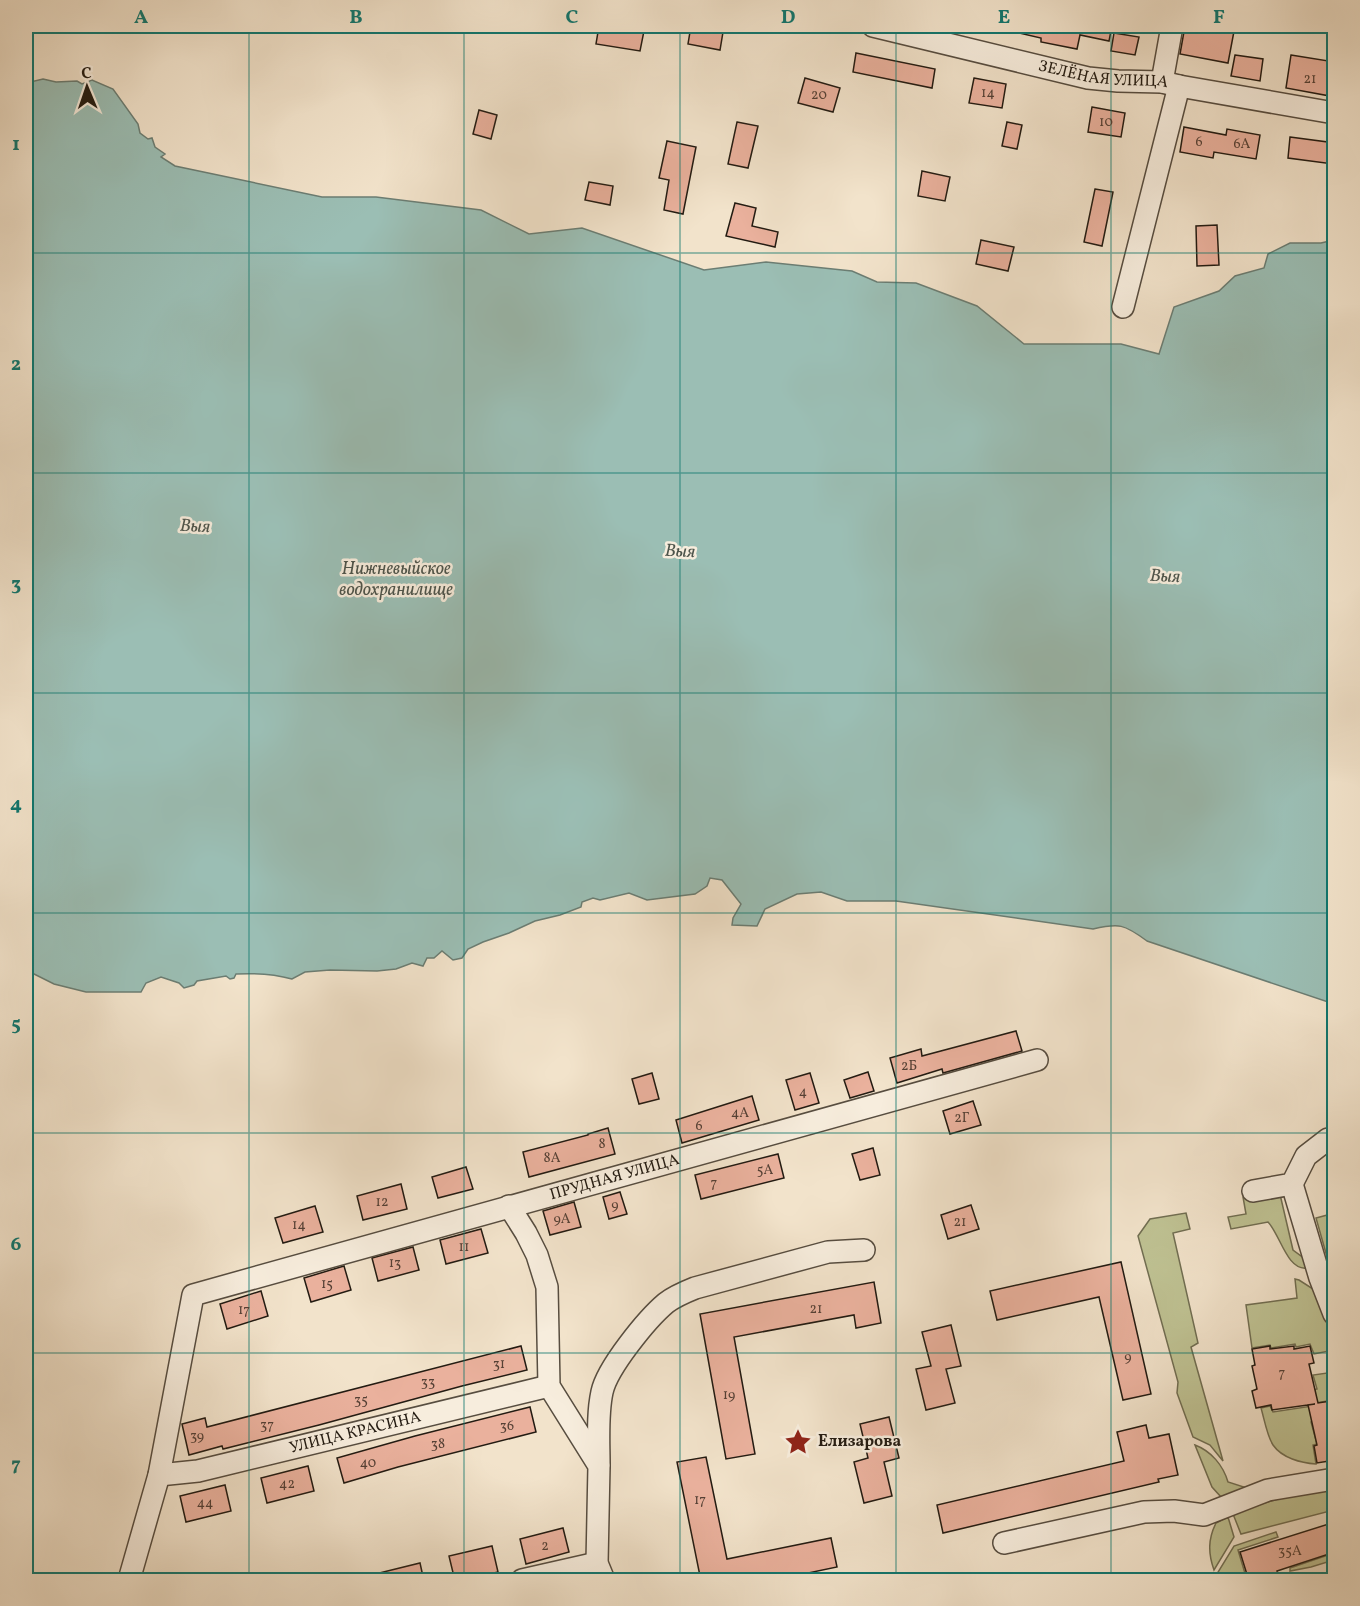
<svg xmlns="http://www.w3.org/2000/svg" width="1360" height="1606" font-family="Vollkorn,serif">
  <rect width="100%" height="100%" fill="#f2e3cb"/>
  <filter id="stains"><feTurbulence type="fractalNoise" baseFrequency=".00333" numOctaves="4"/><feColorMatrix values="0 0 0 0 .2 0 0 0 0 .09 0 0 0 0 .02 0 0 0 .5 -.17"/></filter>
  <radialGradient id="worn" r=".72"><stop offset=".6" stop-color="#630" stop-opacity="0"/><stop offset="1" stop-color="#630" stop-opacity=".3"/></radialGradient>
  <g fill="#bfc293" stroke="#716e52" stroke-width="1.5">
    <path d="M 1279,1190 L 1293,1250 L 1305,1259 L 1307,1268 C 1287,1271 1280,1234 1268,1222 L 1231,1229 L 1228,1217 L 1246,1214 L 1243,1197 Z"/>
    <path d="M 1186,1213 L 1190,1229 L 1173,1233 L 1198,1343 L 1191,1347 L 1223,1461 L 1210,1445 L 1193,1437 L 1177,1393 L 1178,1382 L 1138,1236 L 1150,1219 Z"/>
    <path d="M 1331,1214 L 1333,1222 L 1328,1224 L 1330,1234 L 1334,1234 L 1334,1277 L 1333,1278 L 1316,1218 Z"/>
    <path d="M 1295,1279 L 1299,1280 L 1324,1296 L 1334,1318 L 1334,1350 L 1314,1354 L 1310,1344 L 1296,1347 L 1295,1344 L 1271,1348 L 1270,1345 L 1252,1348 L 1246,1305 L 1297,1298 Z"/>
    <path d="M 1334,1372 L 1334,1404 L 1333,1405 L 1332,1400 L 1316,1403 L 1313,1390 L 1317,1389 L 1313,1375 Z"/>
    <path d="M 1270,1406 L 1273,1412 L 1312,1406 L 1315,1420 L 1311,1422 L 1317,1444 L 1313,1445 L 1316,1464 C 1301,1463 1282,1458 1273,1445 C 1267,1436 1264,1418 1261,1408 Z"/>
    <path d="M 1195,1445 C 1211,1451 1223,1465 1228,1482 L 1247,1488 L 1222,1498 L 1212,1487 Z"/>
    <path d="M 1334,1490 L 1334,1510 L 1241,1534 L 1233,1514 C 1267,1501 1298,1492 1334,1490 Z"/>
    <path d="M 1228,1517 L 1234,1537 L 1214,1570 C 1208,1553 1208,1539 1216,1523 Z"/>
    <path d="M 1276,1532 L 1278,1537 L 1238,1550 L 1247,1580 L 1216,1580 L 1215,1577 L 1234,1546 Z"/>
    <path d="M 1334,1553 L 1334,1560 L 1311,1567 L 1290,1571 L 1290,1568 Z"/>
  </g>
  <path fill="#9bbeb4" stroke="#6b7d73" stroke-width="1.5" d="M 43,79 L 56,82 L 77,81 L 82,84 L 92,80 L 113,89 L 138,124 L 140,133 L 148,139 L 152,138 L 155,147 L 165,154 L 161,157 L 175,166 L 322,197 L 376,197 L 481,210 L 529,234 L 582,228 L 704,270 L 766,262 L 852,271 L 877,282 L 916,283 L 977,306 L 1024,344 L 1121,344 L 1159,354 L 1174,307 L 1219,291 L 1235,276 L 1264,268 L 1268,254 L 1290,243 L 1321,243 L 1334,240 L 1334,1004 L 1147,941 C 1124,924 1119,923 1093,929 L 896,901 L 847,901 L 821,892 L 797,894 L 765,909 L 757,926 L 732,925 L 733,918 L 741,904 L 722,880 L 710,878 L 707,886 L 695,894 L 647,900 L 629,893 L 600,900 L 593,898 L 582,902 L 581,907 L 560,915 L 535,921 L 509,933 L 483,942 L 468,949 L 462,958 L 453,960 L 442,951 L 434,958 L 427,958 L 423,966 L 412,963 L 396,969 L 377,971 L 330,970 L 305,972 L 292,979 C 274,974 255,973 236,974 L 234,978 L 230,979 L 226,976 L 197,981 L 194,985 L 184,988 L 179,983 L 161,977 L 146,983 L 141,992 L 86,992 L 54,984 L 26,970 L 26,83 Z"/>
  <g fill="#eab19d" stroke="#231b12" stroke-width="1.5">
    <path d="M 599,26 L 645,26 L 640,51 L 596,44 Z"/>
    <path d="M 691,26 L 724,26 L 720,50 L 688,44 Z"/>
    <path d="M 1010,26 L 1112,26 L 1109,41 L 1080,35 L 1077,49 L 1041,42 L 1041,38 L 1010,31 Z"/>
    <path d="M 1185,26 L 1235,26 L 1228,63 L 1180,54 Z"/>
    <path d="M 1114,33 L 1139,37 L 1135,55 L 1111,51 Z"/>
    <path d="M 856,53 L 935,69 L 932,88 L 853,72 Z"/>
    <path d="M 1235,55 L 1263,59 L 1260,81 L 1231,76 Z"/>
    <path d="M 1291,55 L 1335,62 L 1330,96 L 1286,88 Z"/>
    <path d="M 805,78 L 840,88 L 833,112 L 798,103 Z"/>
    <path d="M 974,78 L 1006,84 L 1002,108 L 969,103 Z"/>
    <path d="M 1092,107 L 1125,113 L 1121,137 L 1088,132 Z"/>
    <path d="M 479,110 L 497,115 L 491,139 L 473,134 Z"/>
    <path d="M 737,122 L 758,126 L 748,168 L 728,164 Z"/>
    <path d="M 1007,122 L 1022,125 L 1017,149 L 1002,146 Z"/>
    <path d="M 1184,127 L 1226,135 L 1227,129 L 1260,135 L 1256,159 L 1214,152 L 1213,158 L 1180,152 Z"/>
    <path d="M 1290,137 L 1335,143 L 1333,164 L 1288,158 Z"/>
    <path d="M 667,141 L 696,147 L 683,214 L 664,210 L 669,180 L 659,178 Z"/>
    <path d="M 922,171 L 950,177 L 945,201 L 918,196 Z"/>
    <path d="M 589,182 L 613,186 L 610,205 L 585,200 Z"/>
    <path d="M 1095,189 L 1113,192 L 1102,246 L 1084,242 Z"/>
    <path d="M 735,203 L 756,208 L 752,226 L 778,232 L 775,247 L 726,236 Z"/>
    <path d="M 1217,225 L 1219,265 L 1197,266 L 1196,226 Z"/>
    <path d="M 981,240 L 1014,247 L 1008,271 L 976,264 Z"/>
    <path d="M 1016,1031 L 1022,1051 L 943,1073 L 942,1069 L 897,1083 L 890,1058 L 921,1049 L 922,1056 Z"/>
    <path d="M 868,1072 L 874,1091 L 850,1098 L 844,1080 Z"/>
    <path d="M 652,1073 L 659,1099 L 639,1104 L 632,1079 Z"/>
    <path d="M 810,1073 L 819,1103 L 795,1110 L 786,1080 Z"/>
    <path d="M 752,1096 L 759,1120 L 682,1143 L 676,1120 Z"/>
    <path d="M 973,1101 L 981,1125 L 950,1134 L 943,1111 Z"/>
    <path d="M 608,1128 L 615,1154 L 529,1177 L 523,1152 L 588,1135 L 588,1134 Z"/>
    <path d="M 873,1148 L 880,1175 L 860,1180 L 852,1154 Z"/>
    <path d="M 778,1154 L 784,1178 L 701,1199 L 695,1175 Z"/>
    <path d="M 466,1167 L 473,1189 L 438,1198 L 432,1177 Z"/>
    <path d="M 401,1184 L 407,1209 L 363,1220 L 357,1196 Z"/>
    <path d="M 620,1192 L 627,1214 L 609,1219 L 603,1197 Z"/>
    <path d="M 574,1202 L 581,1227 L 550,1235 L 543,1211 Z"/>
    <path d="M 971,1205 L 979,1229 L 948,1239 L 941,1215 Z"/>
    <path d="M 315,1206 L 323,1232 L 283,1243 L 275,1218 Z"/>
    <path d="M 481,1229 L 488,1253 L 446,1264 L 440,1240 Z"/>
    <path d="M 413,1247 L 419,1270 L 378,1281 L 372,1258 Z"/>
    <path d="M 1121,1262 L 1151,1394 L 1123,1400 L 1099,1297 L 997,1320 L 990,1291 Z"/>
    <path d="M 344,1266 L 351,1290 L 311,1302 L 304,1278 Z"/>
    <path d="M 874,1282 L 881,1323 L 856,1328 L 854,1315 L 734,1337 L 755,1454 L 726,1459 L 700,1314 Z"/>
    <path d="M 261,1291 L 268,1316 L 227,1329 L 220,1304 Z"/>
    <path d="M 951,1325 L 961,1366 L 946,1369 L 955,1403 L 926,1410 L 916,1369 L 931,1366 L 922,1332 Z"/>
    <path d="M 521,1346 L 527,1370 L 462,1386 L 319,1425 L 223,1449 L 222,1446 L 189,1455 L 182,1424 L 205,1418 L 207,1427 Z"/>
    <path d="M 1270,1346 L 1270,1349 L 1294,1346 L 1294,1349 L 1310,1346 L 1314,1363 L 1309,1364 L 1318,1403 L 1331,1401 L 1332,1406 L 1335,1405 L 1335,1460 L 1317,1463 L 1314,1446 L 1317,1445 L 1308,1405 L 1315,1404 L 1272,1410 L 1271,1405 L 1256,1408 L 1252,1391 L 1257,1389 L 1252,1366 L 1255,1365 L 1252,1349 Z"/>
    <path d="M 530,1407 L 536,1432 L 398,1467 L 344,1483 L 337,1458 L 415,1436 Z"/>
    <path d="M 889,1417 L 899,1458 L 884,1462 L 892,1496 L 864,1503 L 854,1462 L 868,1458 L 860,1424 Z"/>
    <path d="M 1146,1425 L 1149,1438 L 1169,1434 L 1178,1475 L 1158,1479 L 1159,1482 L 943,1533 L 937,1505 L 1124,1461 L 1117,1432 Z"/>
    <path d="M 706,1457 L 727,1559 L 831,1538 L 837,1567 L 770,1581 L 701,1581 L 677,1462 Z"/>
    <path d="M 308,1466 L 314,1491 L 267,1503 L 261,1478 Z"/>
    <path d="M 225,1485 L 231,1511 L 186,1522 L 180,1496 Z"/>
    <path d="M 1335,1522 L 1335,1552 L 1277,1571 L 1280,1581 L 1249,1581 L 1240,1552 Z"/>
    <path d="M 563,1528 L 569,1552 L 526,1564 L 520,1539 Z"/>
    <path d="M 492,1546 L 498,1572 L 462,1581 L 455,1581 L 449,1556 Z"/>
    <path d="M 420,1563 L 424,1581 L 368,1581 L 367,1576 Z"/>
  </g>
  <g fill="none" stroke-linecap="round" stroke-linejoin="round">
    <defs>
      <g id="minor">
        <path id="s1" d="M 873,26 L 1088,78 L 1118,81 L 1162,82 L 1179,86 L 1334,113"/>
        <path d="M 1162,82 L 1172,26"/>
        <path d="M 1123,307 L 1179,86"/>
        <path d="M 1292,1184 L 1320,1278 L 1334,1314"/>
        <path d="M 1253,1191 L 1292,1184 L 1306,1156 L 1328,1139 L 1334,1138"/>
        <path d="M 509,1206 L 526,1233 L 537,1255 L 547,1287 L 549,1386 L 599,1466 L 597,1563 L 604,1580"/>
        <path d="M 599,1465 C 599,1441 597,1415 602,1392 C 607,1368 647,1319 666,1303 C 675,1296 685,1292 695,1288 L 828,1252 L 864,1250"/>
        <path id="s2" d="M 159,1475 L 198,1471 L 549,1386"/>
        <path d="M 1004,1543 L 1144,1512 L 1174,1511 L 1204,1515 L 1268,1490 L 1334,1479"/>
        <path id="s3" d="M 129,1580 L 159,1475 L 193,1295 L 1037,1060"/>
        <path d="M 522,1580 L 597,1563"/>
      </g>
    </defs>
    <use href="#minor" stroke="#574d40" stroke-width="24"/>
    <use href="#minor" stroke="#f7eddd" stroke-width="21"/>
  </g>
  <path fill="none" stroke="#0f766e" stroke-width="1.5" stroke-opacity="0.55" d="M 249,26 L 249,1580M 464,26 L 464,1580M 680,26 L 680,1580M 896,26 L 896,1580M 1111,26 L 1111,1580M 26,253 L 1334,253M 26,473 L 1334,473M 26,693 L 1334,693M 26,913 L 1334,913M 26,1133 L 1334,1133M 26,1353 L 1334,1353"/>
  <defs>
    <symbol id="sight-bare" viewBox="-9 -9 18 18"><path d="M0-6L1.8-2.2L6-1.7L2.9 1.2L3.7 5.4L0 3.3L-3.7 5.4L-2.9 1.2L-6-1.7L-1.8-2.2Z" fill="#8f2418" stroke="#f7eddd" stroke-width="2.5" paint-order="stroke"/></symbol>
  </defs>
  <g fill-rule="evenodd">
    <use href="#sight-bare" x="779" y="1423" width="38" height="38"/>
  </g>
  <g text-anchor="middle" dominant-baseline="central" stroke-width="5" stroke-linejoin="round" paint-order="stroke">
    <g font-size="14" fill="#554035">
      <text x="1310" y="79">21</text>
      <text x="988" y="93">14</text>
      <text x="819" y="95">20</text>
      <text x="1106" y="122">10</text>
      <text x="1199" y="142">6</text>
      <text x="1242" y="144">6А</text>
      <text x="909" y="1066">2Б</text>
      <text x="803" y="1092">4</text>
      <text x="740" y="1113">4А</text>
      <text x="962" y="1118">2Г</text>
      <text x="699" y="1126">6</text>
      <text x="602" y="1144">8</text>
      <text x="552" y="1158">8А</text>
      <text x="765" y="1170">5А</text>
      <text x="714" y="1183">7</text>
      <text x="382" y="1202">12</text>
      <text x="615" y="1205">9</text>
      <text x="562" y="1219">9А</text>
      <text x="960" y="1222">21</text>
      <text x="299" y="1225">14</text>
      <text x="464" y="1247">11</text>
      <text x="395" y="1263">13</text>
      <text x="327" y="1284">15</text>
      <text x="816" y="1309">21</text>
      <text x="244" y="1310">17</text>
      <text x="1128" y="1357">9</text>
      <text x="499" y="1364">31</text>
      <text x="1282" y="1373">7</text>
      <text x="428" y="1382">33</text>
      <text x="729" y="1395">19</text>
      <text x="361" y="1400">35</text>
      <text x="267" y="1425">37</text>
      <text x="507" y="1426">36</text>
      <text x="197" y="1436">39</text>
      <text x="438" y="1444">38</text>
      <text x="368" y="1463">40</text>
      <text x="287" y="1484">42</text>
      <text x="700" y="1500">17</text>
      <text x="205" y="1503">44</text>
      <text x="545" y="1546">2</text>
      <text x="1290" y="1551">35А</text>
    </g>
    <g font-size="16" fill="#231b12" stroke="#f7eddd">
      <text stroke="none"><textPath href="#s1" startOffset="236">ЗЕЛЁНАЯ УЛИЦА</textPath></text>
      <text stroke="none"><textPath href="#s3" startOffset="730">ПРУДНАЯ УЛИЦА</textPath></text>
      <text stroke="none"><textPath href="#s2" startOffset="201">УЛИЦА КРАСИНА</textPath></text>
    </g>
    <g font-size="16" font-weight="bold" fill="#231b12" stroke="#f7eddd" text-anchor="start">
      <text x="818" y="1442">Елизарова</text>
    </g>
    <g font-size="18" font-style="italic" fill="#4d544b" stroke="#f7eddd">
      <text transform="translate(195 527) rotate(3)">Выя</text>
      <text transform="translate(680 552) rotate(3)">Выя</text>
      <text x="396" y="569">Нижневыйское<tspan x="396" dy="21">водохранилище</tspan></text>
      <text transform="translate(1165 577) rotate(3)">Выя</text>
    </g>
  </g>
  <rect width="1360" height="1606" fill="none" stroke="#f2e3cb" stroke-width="66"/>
  <g transform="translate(87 87) rotate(358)" stroke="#f7eddd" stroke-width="4.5" paint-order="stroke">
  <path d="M0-4.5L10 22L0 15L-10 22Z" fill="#231b12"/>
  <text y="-9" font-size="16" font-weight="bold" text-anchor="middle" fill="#231b12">С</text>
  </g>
  <rect x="33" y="33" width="1294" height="1540" fill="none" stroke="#0f766e" stroke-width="2"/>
  <g font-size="20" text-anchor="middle" font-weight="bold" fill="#0f766e">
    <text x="141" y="23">A</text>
    <text x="356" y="23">B</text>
    <text x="572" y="23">C</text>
    <text x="788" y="23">D</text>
    <text x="1004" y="23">E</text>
    <text x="1219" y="23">F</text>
    <text x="16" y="150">1</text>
    <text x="16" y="370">2</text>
    <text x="16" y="590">3</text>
    <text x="16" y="810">4</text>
    <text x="16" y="1030">5</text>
    <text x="16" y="1250">6</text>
    <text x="16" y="1470">7</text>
  </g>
  <rect width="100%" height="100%" filter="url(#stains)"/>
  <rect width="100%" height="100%" fill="url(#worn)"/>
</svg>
